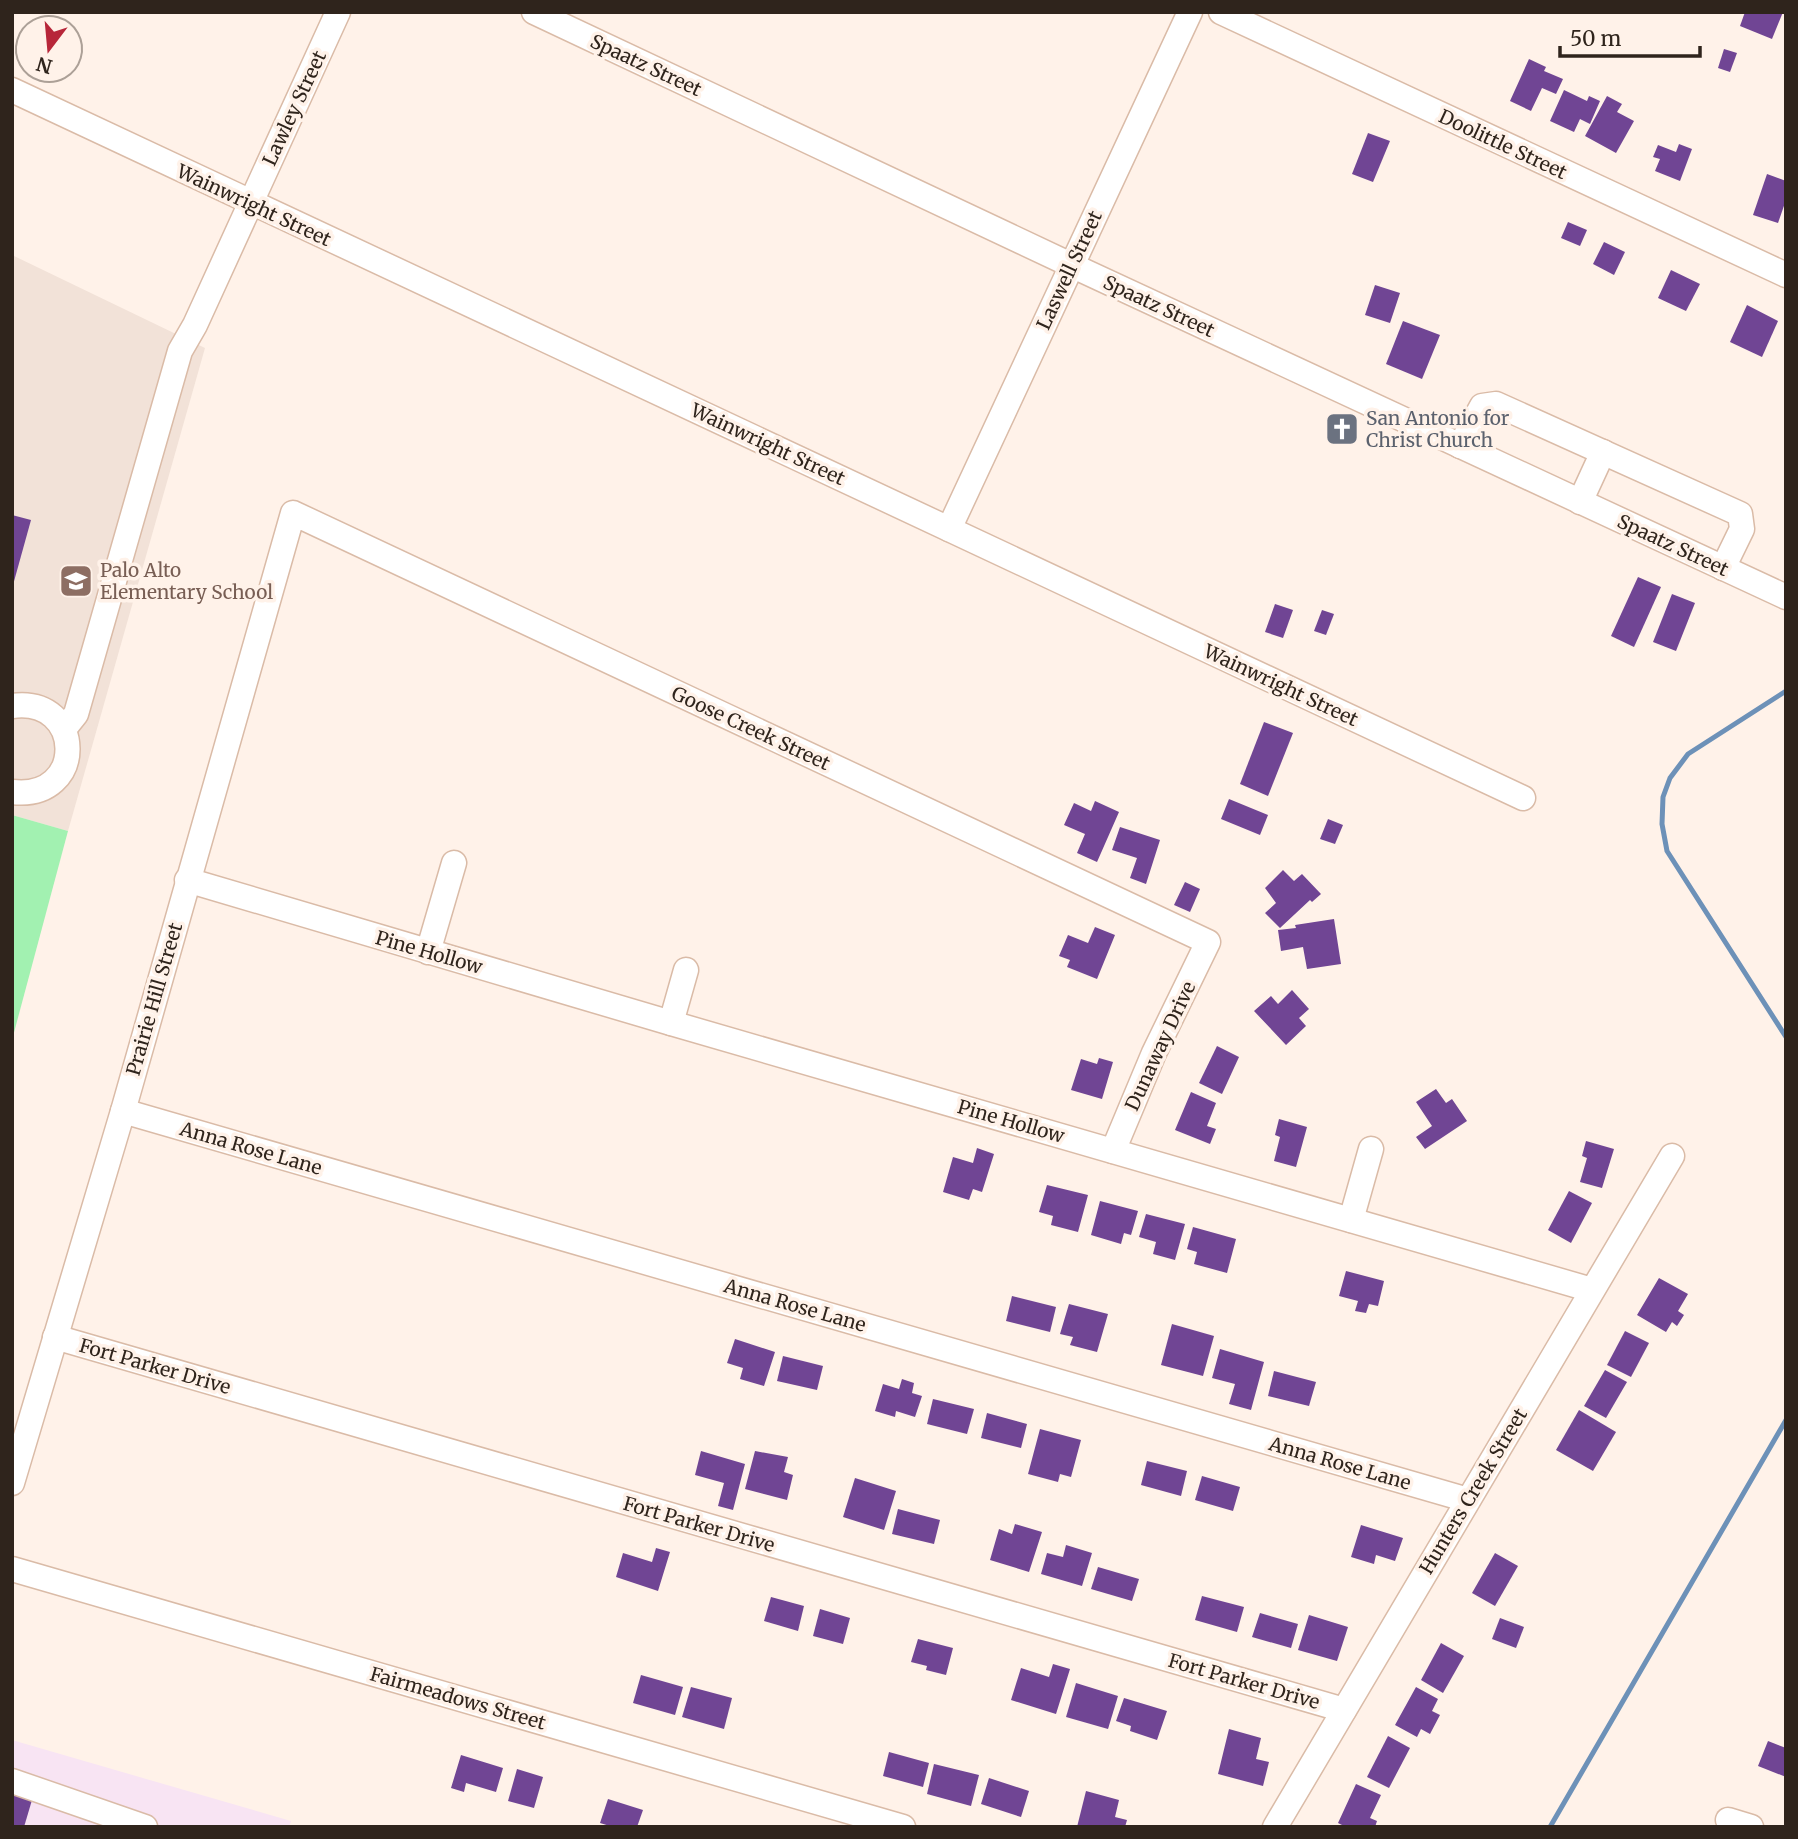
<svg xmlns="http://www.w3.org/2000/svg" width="1798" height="1839" font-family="Merriweather,serif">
  <rect width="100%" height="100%" fill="#fff2e9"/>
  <path fill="#f8e4f3" d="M 12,1740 L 291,1821 L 289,1827 L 12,1827 Z"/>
  <path fill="#f2e2d8" d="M 12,255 L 205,348 L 68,831 L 12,815 Z"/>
  <path fill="#a2f1b1" d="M 12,815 L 68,831 L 12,1040 Z"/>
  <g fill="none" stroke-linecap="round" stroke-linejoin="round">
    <g stroke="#6d91b8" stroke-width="5">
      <path d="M 1786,691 L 1688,754 L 1670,778 L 1663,797 L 1662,824 L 1667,851 L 1786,1037"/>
      <path d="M 1550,1827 L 1786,1420"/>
    </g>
  </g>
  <g fill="#704594">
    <path d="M 1745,12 L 1783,12 L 1772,39 L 1740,26 Z"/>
    <path d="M 1724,49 L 1737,53 L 1730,72 L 1718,68 Z"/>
    <path d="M 1529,59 L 1546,67 L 1544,71 L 1563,79 L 1556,94 L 1542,88 L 1531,111 L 1510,101 Z"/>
    <path d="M 1564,90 L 1587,101 L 1589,96 L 1600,101 L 1590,124 L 1580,119 L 1574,132 L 1550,121 Z"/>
    <path d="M 1607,96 L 1622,104 L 1617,112 L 1634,121 L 1616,153 L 1585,136 Z"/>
    <path d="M 1368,133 L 1390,141 L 1373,182 L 1352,174 Z"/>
    <path d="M 1679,144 L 1692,149 L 1680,181 L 1655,171 L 1660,159 L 1653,157 L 1658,145 L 1676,152 Z"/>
    <path d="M 1767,174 L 1786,181 L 1786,200 L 1778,223 L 1753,215 Z"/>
    <path d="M 1568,222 L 1587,230 L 1580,246 L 1561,238 Z"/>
    <path d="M 1604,242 L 1625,252 L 1614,275 L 1593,264 Z"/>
    <path d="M 1671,270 L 1700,284 L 1686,311 L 1658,298 Z"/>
    <path d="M 1375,285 L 1400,293 L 1390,323 L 1365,315 Z"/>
    <path d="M 1747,305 L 1778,321 L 1762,357 L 1730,342 Z"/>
    <path d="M 1403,321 L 1440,335 L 1422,379 L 1386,364 Z"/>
    <path d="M 12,515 L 31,520 L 13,585 L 12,585 Z"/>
    <path d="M 1638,577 L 1661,587 L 1634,647 L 1611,636 Z"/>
    <path d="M 1672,594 L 1695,603 L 1676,651 L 1653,642 Z"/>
    <path d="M 1275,604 L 1293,610 L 1283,638 L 1265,632 Z"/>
    <path d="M 1322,610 L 1334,614 L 1326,635 L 1314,631 Z"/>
    <path d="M 1264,722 L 1293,733 L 1268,796 L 1240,784 Z"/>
    <path d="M 1229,799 L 1268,815 L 1260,835 L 1221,819 Z"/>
    <path d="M 1095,801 L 1119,812 L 1097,862 L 1077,853 L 1085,834 L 1064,825 L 1074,803 L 1091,811 Z"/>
    <path d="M 1328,819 L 1343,825 L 1335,844 L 1320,839 Z"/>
    <path d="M 1120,827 L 1160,840 L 1146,884 L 1130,878 L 1137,858 L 1112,850 Z"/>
    <path d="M 1283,870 L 1294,881 L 1302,874 L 1321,894 L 1312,902 L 1310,900 L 1280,928 L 1265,913 L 1276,903 L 1265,888 Z"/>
    <path d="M 1185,882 L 1200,889 L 1190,912 L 1174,905 Z"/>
    <path d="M 1334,919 L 1341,964 L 1307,969 L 1303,947 L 1281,951 L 1278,930 L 1296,928 L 1295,925 Z"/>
    <path d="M 1095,927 L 1115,935 L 1097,979 L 1067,967 L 1070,960 L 1059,956 L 1068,935 L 1088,943 Z"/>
    <path d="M 1292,990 L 1309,1009 L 1299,1018 L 1306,1026 L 1286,1045 L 1254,1011 L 1271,996 L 1278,1004 Z"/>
    <path d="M 1217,1046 L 1239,1057 L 1222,1094 L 1199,1083 Z"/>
    <path d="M 1099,1058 L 1113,1062 L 1102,1099 L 1071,1090 L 1081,1059 L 1097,1064 Z"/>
    <path d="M 1436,1089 L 1446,1103 L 1452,1099 L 1467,1121 L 1425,1149 L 1416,1137 L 1432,1126 L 1416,1102 Z"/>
    <path d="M 1191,1092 L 1216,1103 L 1207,1126 L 1216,1129 L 1210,1144 L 1175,1130 Z"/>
    <path d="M 1279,1119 L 1307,1127 L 1296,1167 L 1274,1161 L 1280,1137 L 1275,1135 Z"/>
    <path d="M 1586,1141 L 1614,1149 L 1602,1188 L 1580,1182 L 1587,1158 L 1582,1156 Z"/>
    <path d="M 977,1148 L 994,1154 L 982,1192 L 973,1189 L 969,1200 L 943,1192 L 953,1157 L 973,1163 Z"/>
    <path d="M 1047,1185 L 1088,1195 L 1078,1232 L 1051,1225 L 1053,1216 L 1039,1212 Z"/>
    <path d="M 1569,1191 L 1592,1203 L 1571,1243 L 1548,1230 Z"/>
    <path d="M 1100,1201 L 1138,1211 L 1131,1235 L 1124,1233 L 1121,1244 L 1091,1235 Z"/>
    <path d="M 1146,1214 L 1185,1224 L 1175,1260 L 1153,1254 L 1156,1242 L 1139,1237 Z"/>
    <path d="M 1193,1227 L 1236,1239 L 1227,1273 L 1194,1264 L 1197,1252 L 1187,1249 Z"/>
    <path d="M 1346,1271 L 1384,1281 L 1378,1306 L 1369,1304 L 1366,1313 L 1355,1311 L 1358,1301 L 1339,1296 Z"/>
    <path d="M 1659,1278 L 1688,1294 L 1678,1311 L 1684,1315 L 1677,1326 L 1672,1322 L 1666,1332 L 1637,1315 Z"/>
    <path d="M 1012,1296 L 1056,1307 L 1050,1332 L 1006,1321 Z"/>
    <path d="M 1069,1304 L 1108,1314 L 1097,1352 L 1070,1345 L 1073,1337 L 1060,1334 Z"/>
    <path d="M 1172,1324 L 1214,1336 L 1203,1376 L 1161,1365 Z"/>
    <path d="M 1625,1331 L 1649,1343 L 1631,1377 L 1607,1365 Z"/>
    <path d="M 735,1339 L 775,1352 L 764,1386 L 740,1379 L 743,1368 L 727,1363 Z"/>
    <path d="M 1220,1349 L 1264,1362 L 1251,1410 L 1229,1404 L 1235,1384 L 1212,1378 Z"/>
    <path d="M 783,1356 L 823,1366 L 817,1390 L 777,1381 Z"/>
    <path d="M 1605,1370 L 1627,1382 L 1606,1418 L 1584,1406 Z"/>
    <path d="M 1274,1371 L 1316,1382 L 1309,1406 L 1268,1396 Z"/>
    <path d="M 902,1379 L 914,1383 L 912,1393 L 922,1396 L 915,1417 L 896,1411 L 895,1417 L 875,1411 L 883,1384 L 899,1389 Z"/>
    <path d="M 933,1399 L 974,1409 L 967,1434 L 927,1424 Z"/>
    <path d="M 1579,1410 L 1616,1432 L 1593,1471 L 1556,1450 Z"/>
    <path d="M 987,1413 L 1027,1424 L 1021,1448 L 981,1438 Z"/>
    <path d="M 1040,1429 L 1081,1440 L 1071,1477 L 1060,1474 L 1058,1482 L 1028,1474 Z"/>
    <path d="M 701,1451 L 745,1464 L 733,1510 L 718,1506 L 724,1483 L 695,1475 Z"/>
    <path d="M 755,1451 L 788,1457 L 784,1472 L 793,1475 L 787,1500 L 745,1489 Z"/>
    <path d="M 1147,1461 L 1187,1471 L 1181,1496 L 1141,1485 Z"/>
    <path d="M 1202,1476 L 1240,1487 L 1233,1511 L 1195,1500 Z"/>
    <path d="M 855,1478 L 896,1491 L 884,1530 L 843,1517 Z"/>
    <path d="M 898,1509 L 940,1520 L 934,1544 L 892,1534 Z"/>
    <path d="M 1015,1524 L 1042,1532 L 1029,1572 L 990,1560 L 999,1529 L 1012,1534 Z"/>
    <path d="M 1361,1525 L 1403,1538 L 1395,1561 L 1376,1555 L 1374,1564 L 1351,1557 Z"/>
    <path d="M 1066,1545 L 1092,1553 L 1082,1586 L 1041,1574 L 1047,1553 L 1063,1557 Z"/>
    <path d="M 656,1548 L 670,1552 L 658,1591 L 616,1577 L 623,1553 L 652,1562 Z"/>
    <path d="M 1495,1553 L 1518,1566 L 1495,1606 L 1472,1593 Z"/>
    <path d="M 1098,1567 L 1139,1579 L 1132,1601 L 1091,1589 Z"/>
    <path d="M 1202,1596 L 1244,1607 L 1237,1632 L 1195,1620 Z"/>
    <path d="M 771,1597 L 804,1606 L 798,1631 L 764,1621 Z"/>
    <path d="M 820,1609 L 850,1618 L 843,1644 L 813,1636 Z"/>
    <path d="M 1260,1613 L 1298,1624 L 1291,1648 L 1252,1637 Z"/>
    <path d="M 1309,1615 L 1348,1627 L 1337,1661 L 1298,1650 Z"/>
    <path d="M 1500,1618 L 1524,1627 L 1516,1648 L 1492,1639 Z"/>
    <path d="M 918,1639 L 953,1648 L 946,1675 L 926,1670 L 927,1666 L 911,1662 Z"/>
    <path d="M 1441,1643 L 1464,1656 L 1443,1693 L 1421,1680 Z"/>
    <path d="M 1053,1664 L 1070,1669 L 1056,1714 L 1011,1700 L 1021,1668 L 1049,1677 Z"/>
    <path d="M 641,1675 L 683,1687 L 675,1715 L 633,1703 Z"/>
    <path d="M 1076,1683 L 1118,1696 L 1108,1729 L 1066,1717 Z"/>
    <path d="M 691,1687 L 732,1698 L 724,1729 L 682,1717 Z"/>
    <path d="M 1416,1687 L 1438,1699 L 1432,1711 L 1440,1715 L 1430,1734 L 1421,1729 L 1417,1737 L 1395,1725 Z"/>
    <path d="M 1124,1698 L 1167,1711 L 1157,1740 L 1130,1731 L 1131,1726 L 1116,1721 Z"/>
    <path d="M 1229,1729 L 1261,1738 L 1256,1759 L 1269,1762 L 1263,1786 L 1218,1774 Z"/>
    <path d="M 1388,1736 L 1410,1748 L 1389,1788 L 1367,1777 Z"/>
    <path d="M 1768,1741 L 1786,1748 L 1786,1777 L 1758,1766 Z"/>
    <path d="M 889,1752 L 929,1763 L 923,1787 L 883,1776 Z"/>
    <path d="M 461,1755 L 503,1768 L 496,1792 L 466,1783 L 464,1792 L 451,1788 Z"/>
    <path d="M 934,1764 L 979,1775 L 971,1806 L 927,1794 Z"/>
    <path d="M 517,1769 L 543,1777 L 534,1808 L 508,1801 Z"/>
    <path d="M 989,1778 L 1029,1791 L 1021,1817 L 981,1804 Z"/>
    <path d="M 1356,1784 L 1381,1795 L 1370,1818 L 1377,1821 L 1375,1827 L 1346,1827 L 1338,1823 Z"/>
    <path d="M 1086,1791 L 1119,1800 L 1115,1817 L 1127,1820 L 1125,1827 L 1077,1827 Z"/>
    <path d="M 12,1794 L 32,1800 L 24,1827 L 12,1827 Z"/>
    <path d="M 608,1799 L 643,1810 L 637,1827 L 613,1827 L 600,1823 Z"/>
  </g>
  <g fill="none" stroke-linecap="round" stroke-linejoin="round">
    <defs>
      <g id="minor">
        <path d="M 534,12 L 1071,265 L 1786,597"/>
        <path d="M 1221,12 L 1786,275"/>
        <path d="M 12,90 L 1523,798"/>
        <path d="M 1460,446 L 1482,406 L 1496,404 L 1740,514 L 1742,529 L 1723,568"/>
        <path d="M 1580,502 L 1603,452"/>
        <path d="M 949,529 L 1190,12"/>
        <path d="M 12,706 C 85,696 87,801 12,792"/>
        <path d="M 64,729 L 76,714 L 180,351 L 195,325 L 338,12"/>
        <path d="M 187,880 L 671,1023 L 1592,1290"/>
        <path d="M 428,952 L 454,863"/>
        <path d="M 671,1023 L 686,970"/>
        <path d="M 123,1111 L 1468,1500"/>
        <path d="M 1351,1220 L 1371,1149"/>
        <path d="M 55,1337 L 1344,1710"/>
        <path d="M 12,1483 L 123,1111 L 293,513 L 1208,942 L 1154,1053 L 1113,1151"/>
        <path d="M 12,1569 L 903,1827"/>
        <path d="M 12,1781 L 145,1827"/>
        <path d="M 1728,1820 L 1751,1827"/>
        <path d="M 1275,1827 L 1672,1156"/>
      </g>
    </defs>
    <use href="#minor" stroke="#dabba7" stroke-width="27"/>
    <use href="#minor" stroke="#fff" stroke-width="24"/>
  </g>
  <defs>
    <symbol id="church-square" viewBox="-11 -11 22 22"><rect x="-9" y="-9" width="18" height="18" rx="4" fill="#6b7280" stroke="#fff2e9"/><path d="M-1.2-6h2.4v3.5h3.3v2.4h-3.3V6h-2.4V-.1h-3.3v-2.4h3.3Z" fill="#fff"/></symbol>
    <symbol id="school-square" viewBox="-11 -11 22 22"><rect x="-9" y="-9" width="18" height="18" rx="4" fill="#8d6e63" stroke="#fff2e9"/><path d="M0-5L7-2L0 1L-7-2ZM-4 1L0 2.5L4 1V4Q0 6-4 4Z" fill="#fff"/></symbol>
  </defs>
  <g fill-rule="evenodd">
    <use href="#church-square" x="1323" y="410" width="38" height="38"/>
    <use href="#school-square" x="57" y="562" width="38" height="38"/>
  </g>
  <g text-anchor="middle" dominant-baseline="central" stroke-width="7" stroke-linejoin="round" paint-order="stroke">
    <g font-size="19" fill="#2f241c" stroke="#fff2e9">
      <text transform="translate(646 65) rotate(25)">Spaatz Street</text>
      <text transform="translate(294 108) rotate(-65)">Lawley Street</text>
      <text transform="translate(1503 144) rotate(25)">Doolittle Street</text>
      <text transform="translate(254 205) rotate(25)">Wainwright Street</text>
      <text transform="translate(1069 270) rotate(-65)">Laswell Street</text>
      <text transform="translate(1159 306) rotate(25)">Spaatz Street</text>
      <text transform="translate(768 444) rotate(25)">Wainwright Street</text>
      <text transform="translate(1673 545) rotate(25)">Spaatz Street</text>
      <text transform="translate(1281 685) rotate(25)">Wainwright Street</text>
      <text transform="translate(751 728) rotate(25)">Goose Creek Street</text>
      <text transform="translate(429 952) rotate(16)">Pine Hollow</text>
      <text transform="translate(154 999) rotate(-74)">Prairie Hill Street</text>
      <text transform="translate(1160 1046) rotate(-65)">Dunaway Drive</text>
      <text transform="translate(1011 1121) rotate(16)">Pine Hollow</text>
      <text transform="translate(251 1148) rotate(16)">Anna Rose Lane</text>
      <text transform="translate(795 1305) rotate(16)">Anna Rose Lane</text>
      <text transform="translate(155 1366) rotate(16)">Fort Parker Drive</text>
      <text transform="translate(1340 1463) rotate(16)">Anna Rose Lane</text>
      <text transform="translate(1473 1491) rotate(-59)">Hunters Creek Street</text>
      <text transform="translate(699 1524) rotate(16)">Fort Parker Drive</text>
      <text transform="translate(1244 1681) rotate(16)">Fort Parker Drive</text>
      <text transform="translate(458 1698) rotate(16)">Fairmeadows Street</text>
    </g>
    <g font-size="19" fill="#5b616d" stroke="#fff2e9" text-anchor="start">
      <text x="1366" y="418">San Antonio for<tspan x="1366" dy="22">Christ Church</tspan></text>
    </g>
    <g font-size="19" fill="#785e54" stroke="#fff2e9" text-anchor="start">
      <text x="100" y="570">Palo Alto<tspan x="100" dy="22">Elementary School</tspan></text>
    </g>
  </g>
  <rect width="1798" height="1839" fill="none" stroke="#2f241c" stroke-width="28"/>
  <g transform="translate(49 49) rotate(196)"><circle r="33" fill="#fff2e9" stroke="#aca097" stroke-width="2"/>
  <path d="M0-5L12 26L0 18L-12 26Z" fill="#b72639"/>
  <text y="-10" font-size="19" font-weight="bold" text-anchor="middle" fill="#2f241c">N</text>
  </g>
  <path d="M1560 46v10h140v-10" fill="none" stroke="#2f241c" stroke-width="3.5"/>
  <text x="1570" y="46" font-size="21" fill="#2f241c" stroke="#fff2e9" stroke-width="5" paint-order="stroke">50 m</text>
</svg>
